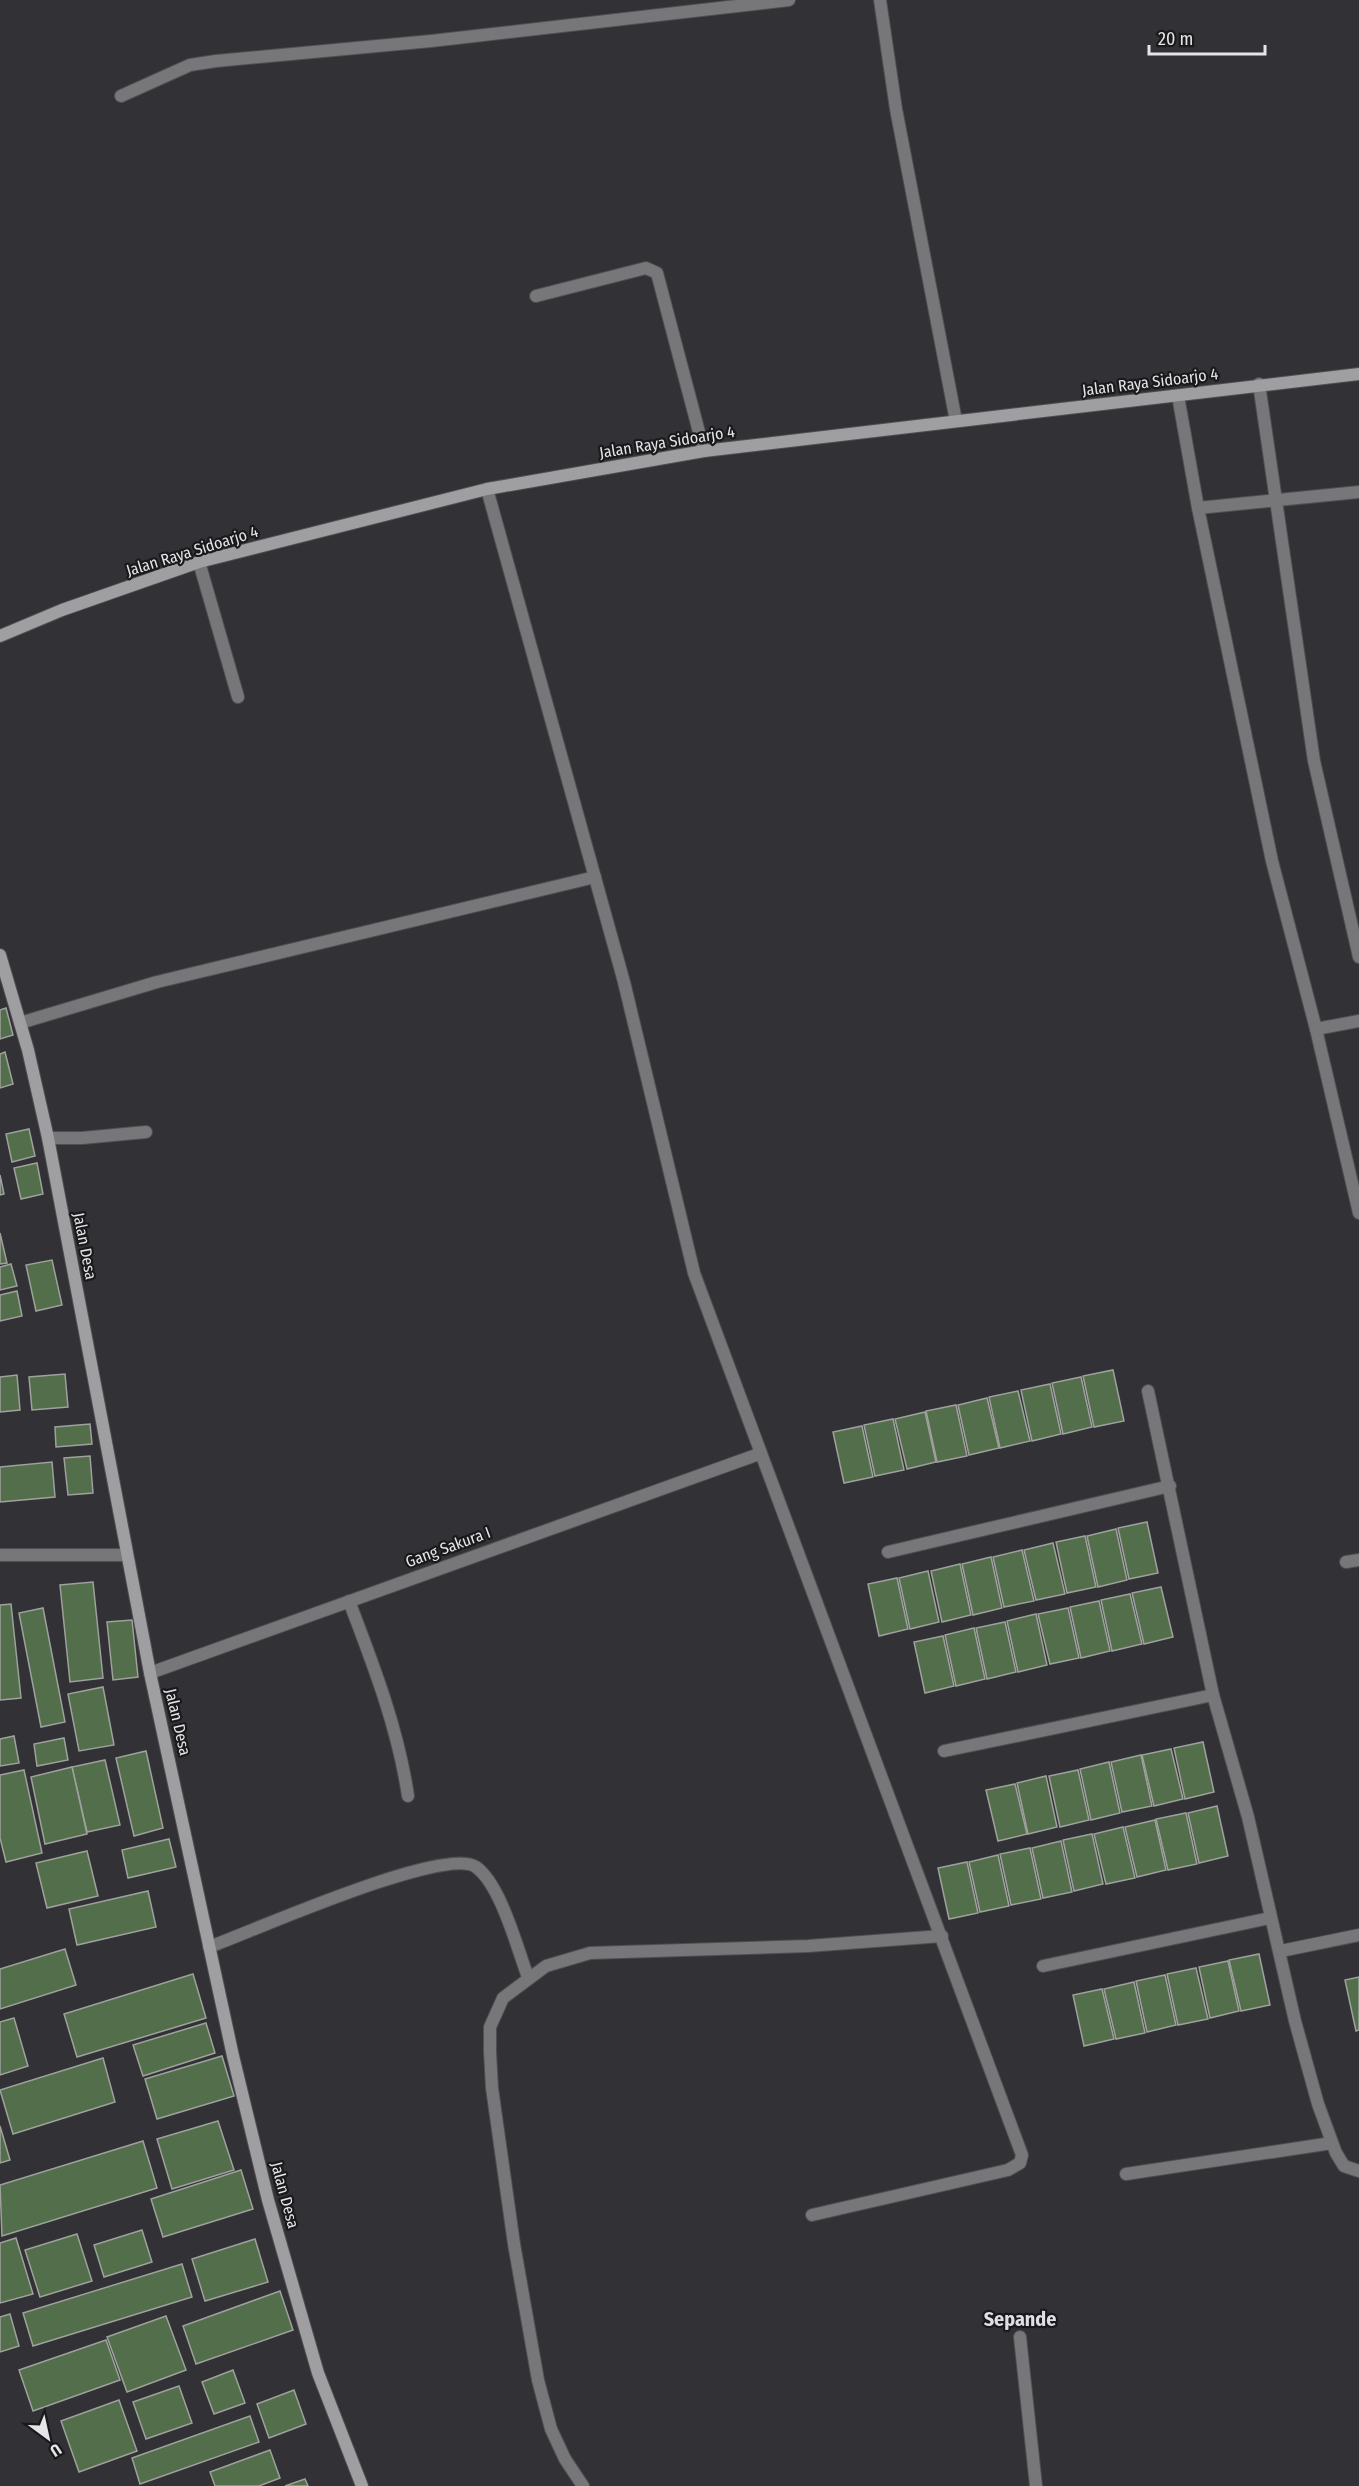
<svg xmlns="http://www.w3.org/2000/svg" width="1359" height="2486" font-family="'Fira Sans Condensed',sans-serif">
  <rect width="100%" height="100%" fill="#323135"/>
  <g fill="#536e4a" stroke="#9ea19d" stroke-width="1.5">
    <path d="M 6,1008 L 13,1035 L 0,1039 L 0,1010 Z"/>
    <path d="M 5,1052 L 13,1084 L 0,1088 L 0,1054 Z"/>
    <path d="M 29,1129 L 35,1156 L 12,1162 L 6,1134 Z"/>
    <path d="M 37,1163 L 43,1194 L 21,1199 L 14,1168 Z"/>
    <path d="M 0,1175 L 4,1194 L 0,1195 Z"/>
    <path d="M 0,1233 L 7,1263 L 0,1264 Z"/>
    <path d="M 52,1260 L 62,1305 L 36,1311 L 26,1265 Z"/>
    <path d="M 11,1264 L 17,1286 L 0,1290 L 0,1267 Z"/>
    <path d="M 17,1291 L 22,1316 L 0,1321 L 0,1295 Z"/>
    <path d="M 1113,1370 L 1124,1421 L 1094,1427 L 1083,1376 Z"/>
    <path d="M 65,1374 L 68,1407 L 32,1410 L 29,1377 Z"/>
    <path d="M 17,1375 L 20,1410 L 0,1412 L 0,1377 Z"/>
    <path d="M 1081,1377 L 1092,1427 L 1063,1434 L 1052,1383 Z"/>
    <path d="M 1050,1384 L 1061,1434 L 1032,1441 L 1021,1390 Z"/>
    <path d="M 1018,1391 L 1030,1441 L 1000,1448 L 989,1397 Z"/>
    <path d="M 987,1398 L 999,1448 L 969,1455 L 958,1405 Z"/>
    <path d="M 956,1405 L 967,1456 L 937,1462 L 926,1411 Z"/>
    <path d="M 925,1412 L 936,1462 L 907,1469 L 895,1419 Z"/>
    <path d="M 893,1419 L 904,1470 L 875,1476 L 864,1425 Z"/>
    <path d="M 90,1424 L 92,1444 L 56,1447 L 55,1427 Z"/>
    <path d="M 862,1426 L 873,1477 L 844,1483 L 833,1432 Z"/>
    <path d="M 90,1456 L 93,1493 L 68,1495 L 64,1458 Z"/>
    <path d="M 52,1462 L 55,1497 L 0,1502 L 0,1467 Z"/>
    <path d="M 1147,1522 L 1158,1573 L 1129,1579 L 1118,1528 Z"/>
    <path d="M 1116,1529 L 1127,1580 L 1098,1587 L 1087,1536 Z"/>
    <path d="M 1085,1536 L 1096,1587 L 1067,1593 L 1056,1542 Z"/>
    <path d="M 1053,1543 L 1065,1594 L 1036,1600 L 1024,1550 Z"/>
    <path d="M 1022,1550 L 1034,1601 L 1004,1607 L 993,1557 Z"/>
    <path d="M 991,1557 L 1002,1608 L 973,1615 L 962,1564 Z"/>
    <path d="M 960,1564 L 971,1615 L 942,1622 L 931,1571 Z"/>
    <path d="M 928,1571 L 939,1622 L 910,1629 L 899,1578 Z"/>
    <path d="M 897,1578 L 908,1629 L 879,1636 L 868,1584 Z"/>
    <path d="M 93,1582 L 103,1678 L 70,1682 L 60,1585 Z"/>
    <path d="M 1161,1587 L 1173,1637 L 1144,1644 L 1132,1593 Z"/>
    <path d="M 1130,1594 L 1142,1644 L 1112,1651 L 1101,1600 Z"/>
    <path d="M 1099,1601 L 1110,1651 L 1081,1658 L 1070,1607 Z"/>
    <path d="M 11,1604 L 21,1698 L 0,1700 L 0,1605 Z"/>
    <path d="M 43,1608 L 65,1722 L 41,1727 L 19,1613 Z"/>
    <path d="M 1068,1608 L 1079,1658 L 1050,1664 L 1038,1614 Z"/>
    <path d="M 1036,1614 L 1047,1665 L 1018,1672 L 1007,1621 Z"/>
    <path d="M 132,1620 L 138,1677 L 113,1680 L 107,1622 Z"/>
    <path d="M 1005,1622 L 1016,1672 L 987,1679 L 976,1628 Z"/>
    <path d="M 974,1628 L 985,1679 L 956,1686 L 945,1635 Z"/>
    <path d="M 943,1636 L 954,1686 L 925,1693 L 914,1642 Z"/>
    <path d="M 103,1687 L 114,1745 L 79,1751 L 68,1694 Z"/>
    <path d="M 14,1736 L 19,1763 L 0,1766 L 0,1739 Z"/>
    <path d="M 64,1738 L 68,1760 L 37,1766 L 34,1744 Z"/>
    <path d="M 1203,1742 L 1214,1792 L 1185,1799 L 1174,1748 Z"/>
    <path d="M 1171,1749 L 1183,1799 L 1154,1806 L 1142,1755 Z"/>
    <path d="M 146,1751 L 163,1828 L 134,1836 L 116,1758 Z"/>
    <path d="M 1141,1755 L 1152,1806 L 1122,1812 L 1111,1762 Z"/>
    <path d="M 105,1760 L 120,1825 L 87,1832 L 72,1767 Z"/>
    <path d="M 1109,1762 L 1120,1813 L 1091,1820 L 1080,1769 Z"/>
    <path d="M 72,1767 L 87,1834 L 45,1844 L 31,1777 Z"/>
    <path d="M 24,1770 L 42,1853 L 6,1862 L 0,1838 L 0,1775 Z"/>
    <path d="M 1078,1770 L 1089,1820 L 1060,1827 L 1049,1776 Z"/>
    <path d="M 1046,1776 L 1057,1827 L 1028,1834 L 1017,1783 Z"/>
    <path d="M 1015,1784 L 1027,1834 L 998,1841 L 986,1790 Z"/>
    <path d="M 1217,1806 L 1228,1856 L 1199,1863 L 1188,1813 Z"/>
    <path d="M 1186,1813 L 1197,1864 L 1168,1870 L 1156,1819 Z"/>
    <path d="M 1155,1820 L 1166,1870 L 1137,1877 L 1125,1827 Z"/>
    <path d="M 1123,1827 L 1135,1878 L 1106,1884 L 1094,1834 Z"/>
    <path d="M 1092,1834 L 1103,1884 L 1074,1891 L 1063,1840 Z"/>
    <path d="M 169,1839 L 176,1867 L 128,1878 L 122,1850 Z"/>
    <path d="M 1061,1841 L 1072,1892 L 1043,1898 L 1032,1848 Z"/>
    <path d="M 1030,1848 L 1041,1899 L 1011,1905 L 1000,1854 Z"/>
    <path d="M 87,1851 L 98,1896 L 47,1908 L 36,1863 Z"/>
    <path d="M 998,1855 L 1009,1906 L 980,1912 L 969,1862 Z"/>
    <path d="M 967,1862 L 978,1913 L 949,1919 L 938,1868 Z"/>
    <path d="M 148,1891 L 156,1927 L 77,1945 L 69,1909 Z"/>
    <path d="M 65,1949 L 76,1985 L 0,2009 L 0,1969 Z"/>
    <path d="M 1259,1954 L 1270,2005 L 1241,2011 L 1229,1960 Z"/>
    <path d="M 1228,1961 L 1239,2011 L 1210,2018 L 1199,1967 Z"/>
    <path d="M 1196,1968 L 1208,2019 L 1178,2025 L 1167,1974 Z"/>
    <path d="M 193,1974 L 206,2018 L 77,2057 L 64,2014 Z"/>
    <path d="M 1165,1975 L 1176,2025 L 1147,2032 L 1136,1981 Z"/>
    <path d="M 1359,1977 L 1359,2030 L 1356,2031 L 1345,1980 Z"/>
    <path d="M 1134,1982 L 1145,2033 L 1116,2039 L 1104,1989 Z"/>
    <path d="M 1102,1989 L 1114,2039 L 1084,2046 L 1073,1995 Z"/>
    <path d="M 14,2018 L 28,2066 L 0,2075 L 0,2022 Z"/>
    <path d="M 206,2023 L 215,2053 L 143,2076 L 133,2045 Z"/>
    <path d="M 222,2056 L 234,2096 L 157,2119 L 145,2079 Z"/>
    <path d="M 103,2058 L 115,2102 L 13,2134 L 0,2090 Z"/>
    <path d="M 218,2121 L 234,2170 L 172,2189 L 157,2139 Z"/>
    <path d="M 0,2126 L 10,2160 L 0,2163 Z"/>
    <path d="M 143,2141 L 157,2188 L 2,2236 L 0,2185 Z"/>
    <path d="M 241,2170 L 253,2209 L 163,2237 L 151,2199 Z"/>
    <path d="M 142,2230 L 152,2262 L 104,2277 L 94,2245 Z"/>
    <path d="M 77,2234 L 92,2281 L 40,2297 L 25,2250 Z"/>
    <path d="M 16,2238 L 33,2294 L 0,2303 L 0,2243 Z"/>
    <path d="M 255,2239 L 268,2282 L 205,2301 L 192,2259 Z"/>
    <path d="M 182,2264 L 192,2297 L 33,2346 L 23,2313 Z"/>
    <path d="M 280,2291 L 293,2330 L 196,2364 L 183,2326 Z"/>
    <path d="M 10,2314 L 19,2346 L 0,2352 L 0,2317 Z"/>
    <path d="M 166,2316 L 186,2370 L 127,2392 L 107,2337 Z"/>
    <path d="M 106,2340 L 120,2380 L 33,2411 L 19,2370 Z"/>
    <path d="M 233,2370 L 245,2403 L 214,2414 L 202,2382 Z"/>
    <path d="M 179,2386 L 192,2423 L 146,2439 L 133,2402 Z"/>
    <path d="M 294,2390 L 306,2424 L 269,2438 L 257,2404 Z"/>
    <path d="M 119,2400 L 137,2451 L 79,2472 L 61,2421 Z"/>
    <path d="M 250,2416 L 259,2442 L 140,2484 L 132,2458 Z"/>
    <path d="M 270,2450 L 280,2478 L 259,2486 L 215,2486 L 210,2472 Z"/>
    <path d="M 305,2479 L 308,2486 L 285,2486 Z"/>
  </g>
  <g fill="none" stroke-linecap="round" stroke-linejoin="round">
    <defs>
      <g id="street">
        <path d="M 880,0 L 896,109 L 956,421"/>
        <path d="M 121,96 L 190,65 L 216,61 L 431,41 L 789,0"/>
        <path d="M 536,296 L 646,268 L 657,273 L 704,451"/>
        <path d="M 1259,384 L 1314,761 L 1359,957"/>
        <path d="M 1178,396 L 1198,508 L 1272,861 L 1316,1029 L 1359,1213"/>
        <path d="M 487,489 L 624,982 L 694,1273 L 1022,2155 L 1020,2163 L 1008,2170 L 812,2215"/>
        <path d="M 1198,508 L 1359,492"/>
        <path d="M 199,562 L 238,697"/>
        <path d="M 20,1023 L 157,982 L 595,877"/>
        <path d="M 1316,1029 L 1359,1021"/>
        <path d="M 48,1138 L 82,1138 L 146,1132"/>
        <path d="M 1148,1391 L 1213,1695 L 1248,1817 L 1295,2021 L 1318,2104 L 1336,2153 L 1344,2166 L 1359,2171"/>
        <path d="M 888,1552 L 1170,1486"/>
        <path d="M 0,1555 L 127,1555"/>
        <path d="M 1346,1562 L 1359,1560"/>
        <path d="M 349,1601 C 373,1664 398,1728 408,1796"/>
        <path d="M 150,1673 L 759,1454"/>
        <path d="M 944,1751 L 1213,1695"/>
        <path d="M 209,1947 C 251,1932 445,1845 476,1867 C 501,1885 517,1948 528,1977"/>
        <path d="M 1281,1951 L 1359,1935"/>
        <path d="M 1043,1966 L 1270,1918"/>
        <path d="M 1126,2174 L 1332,2143"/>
        <path d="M 1020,2337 L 1036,2486"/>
        <path d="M 583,2486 L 565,2459 L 551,2429 L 538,2380 L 514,2244 L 492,2088 L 490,2052 L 490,2027 L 503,1998 L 546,1966 L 590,1953 L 808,1946 L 942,1936"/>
      </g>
      <g id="secondary">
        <path d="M 0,636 L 62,610 L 199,562 L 487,489 L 704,451 L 1359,374"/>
        <path d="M 0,955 L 28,1050 L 48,1138 L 150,1673 L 233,2056 L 268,2200 L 318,2373 L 362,2486"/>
      </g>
    </defs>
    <use href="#street" stroke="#4f4e52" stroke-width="14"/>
    <use href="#secondary" stroke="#4f4e52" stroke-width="14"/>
    <use href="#street" stroke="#777779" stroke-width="12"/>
    <use href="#secondary" stroke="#9f9ea1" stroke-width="12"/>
  </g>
  <g text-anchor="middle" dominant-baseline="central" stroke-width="4.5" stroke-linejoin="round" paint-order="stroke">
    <g font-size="16" fill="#e5e5e8" stroke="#1a191b">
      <text transform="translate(1150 382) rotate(-7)">Jalan Raya Sidoarjo 4</text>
      <text transform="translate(667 442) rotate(-9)">Jalan Raya Sidoarjo 4</text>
      <text transform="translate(192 551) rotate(-17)">Jalan Raya Sidoarjo 4</text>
      <text transform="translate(85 1246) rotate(79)">Jalan Desa</text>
      <text transform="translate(448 1547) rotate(-20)">Gang Sakura I</text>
      <text transform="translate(178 1722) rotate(77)">Jalan Desa</text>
      <text transform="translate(285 2195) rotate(75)">Jalan Desa</text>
    </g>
    <g font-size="20" font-weight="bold" fill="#dfdfe4" stroke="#1a191b">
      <text x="1020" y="2319">Sepande</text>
    </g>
  </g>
  <g transform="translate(48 2438) rotate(147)" stroke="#1a191b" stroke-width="4.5" paint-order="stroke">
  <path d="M0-4.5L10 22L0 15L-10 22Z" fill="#e5e5e8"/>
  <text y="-9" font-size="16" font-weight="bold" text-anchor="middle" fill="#e5e5e8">U</text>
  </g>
  <path d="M1149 45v9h116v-9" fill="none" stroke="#e5e5e8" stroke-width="3"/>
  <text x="1158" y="45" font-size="18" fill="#e5e5e8" stroke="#1a191b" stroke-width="4.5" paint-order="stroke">20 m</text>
</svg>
